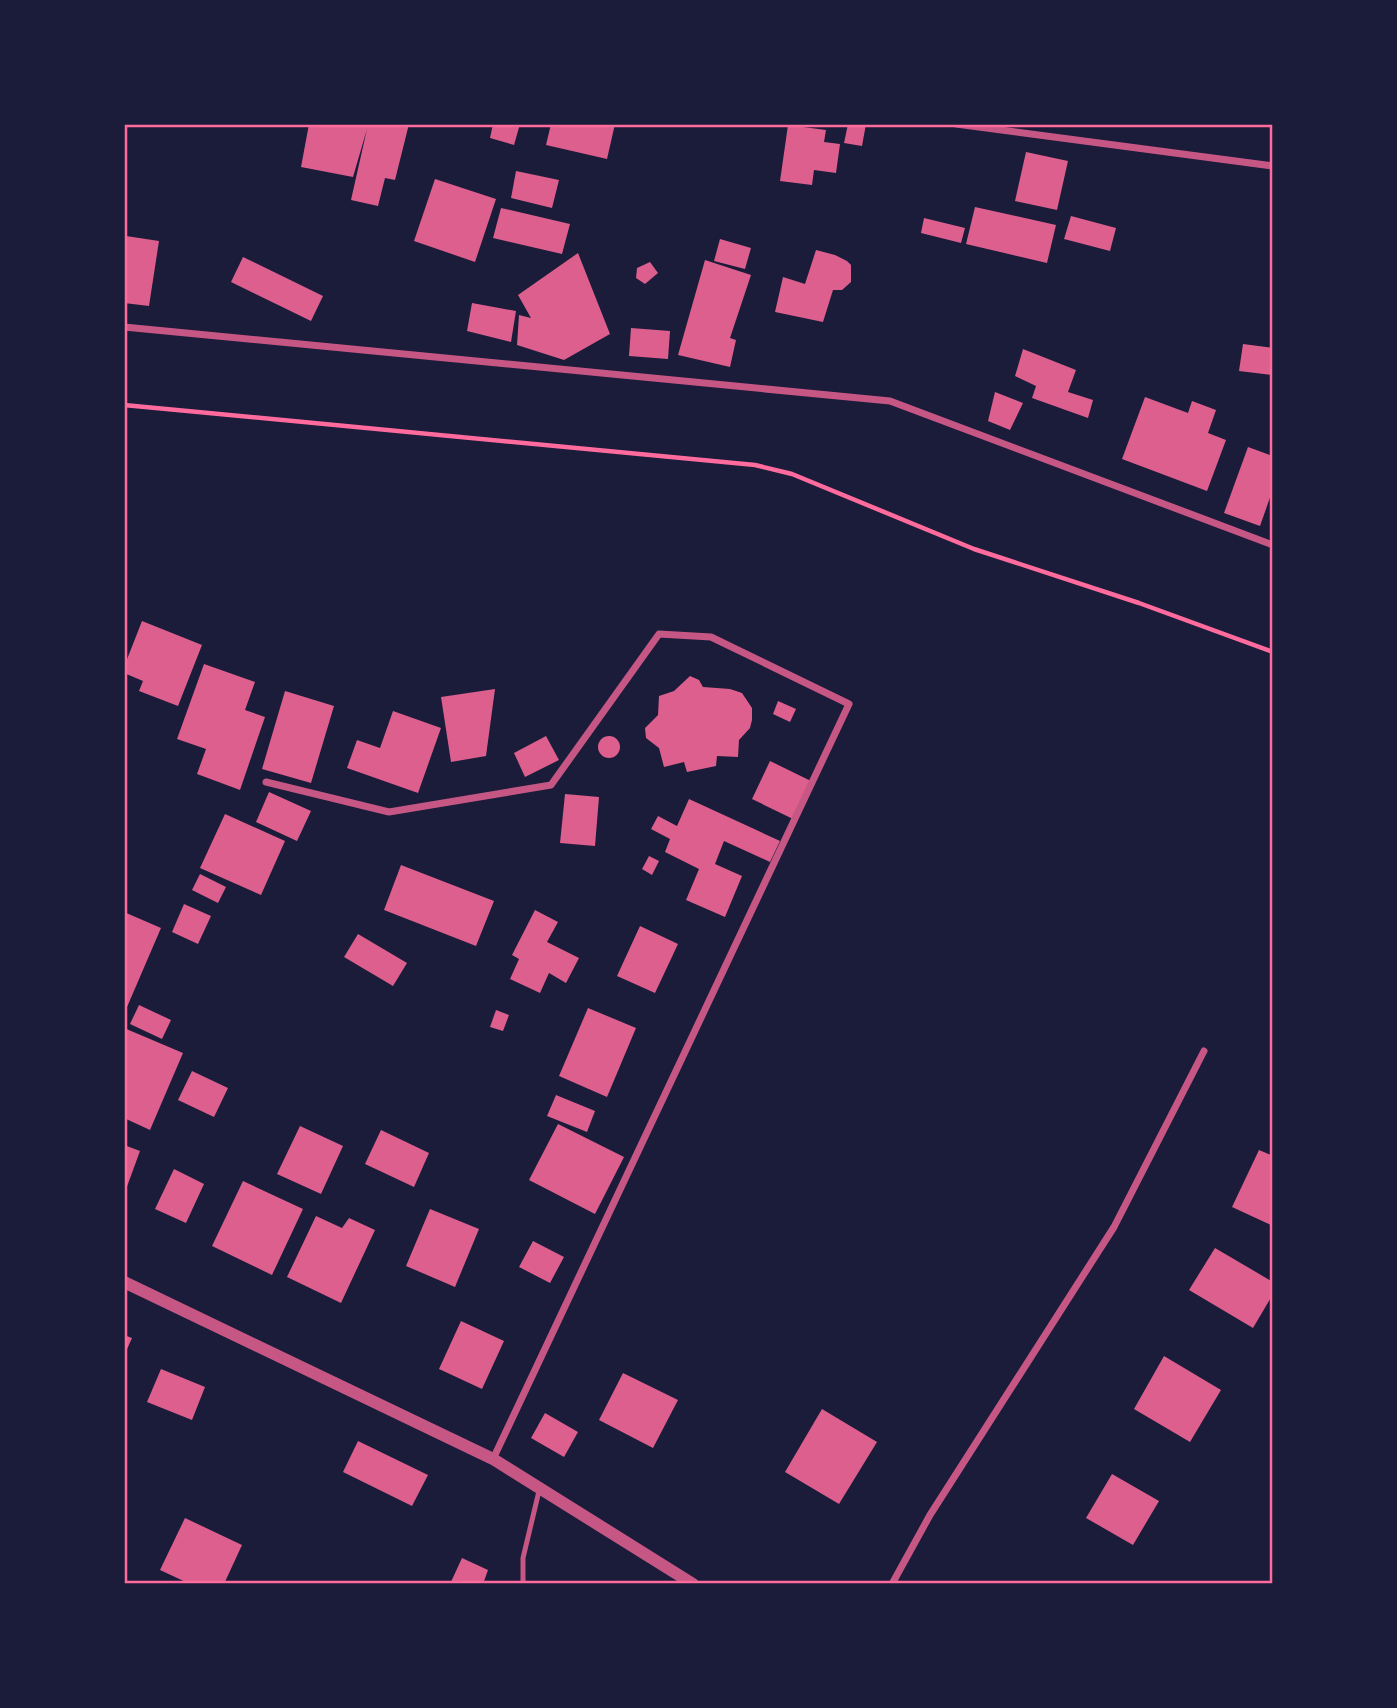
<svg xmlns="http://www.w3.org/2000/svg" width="1397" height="1708" font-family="'Roboto Condensed',sans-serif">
  <rect width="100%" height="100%" fill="#1b1b3a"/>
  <g fill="#dd5f8e">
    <path d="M 309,124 L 409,124 L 395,180 L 385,178 L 378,206 L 351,200 L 367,129 L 353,177 L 301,167 Z"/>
    <path d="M 493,124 L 520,124 L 514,145 L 490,138 Z"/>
    <path d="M 551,124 L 615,124 L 607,159 L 546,145 Z"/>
    <path d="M 848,124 L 866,124 L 862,146 L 844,143 Z"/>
    <path d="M 788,125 L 826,130 L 824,142 L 840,144 L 836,173 L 814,170 L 812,185 L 780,181 Z"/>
    <path d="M 1026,152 L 1068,161 L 1057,210 L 1015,201 Z"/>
    <path d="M 516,171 L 559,180 L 552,208 L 511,198 Z"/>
    <path d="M 435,179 L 496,199 L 475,262 L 414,241 Z"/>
    <path d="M 975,207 L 1056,225 L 1047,263 L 966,244 Z"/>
    <path d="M 501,208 L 570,224 L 562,254 L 493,238 Z"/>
    <path d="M 1071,216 L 1116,228 L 1110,251 L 1064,239 Z"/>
    <path d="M 924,218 L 965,228 L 961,243 L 921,233 Z"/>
    <path d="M 126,236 L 159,241 L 149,306 L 124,303 Z"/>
    <path d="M 720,239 L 751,248 L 745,269 L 714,261 Z"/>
    <path d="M 816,250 L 835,255 L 847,261 L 851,265 L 851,282 L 842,290 L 833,290 L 823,322 L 775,312 L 783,277 L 805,284 Z"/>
    <path d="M 578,253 L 610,334 L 564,360 L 517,345 L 519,315 L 531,318 L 518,295 Z"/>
    <path d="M 243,257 L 323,296 L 311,321 L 231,282 Z"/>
    <path d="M 705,260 L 751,275 L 730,338 L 736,340 L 730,367 L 678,355 Z"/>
    <path d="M 650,262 L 658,273 L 645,284 L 636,278 L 637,268 Z"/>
    <path d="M 472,303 L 516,311 L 511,342 L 467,331 Z"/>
    <path d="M 631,328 L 670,331 L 668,359 L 629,356 Z"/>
    <path d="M 1243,344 L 1273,348 L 1273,375 L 1239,371 Z"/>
    <path d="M 1023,349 L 1076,370 L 1068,392 L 1093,400 L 1088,418 L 1032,398 L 1036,386 L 1015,376 Z"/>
    <path d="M 995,392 L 1023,403 L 1010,430 L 988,421 Z"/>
    <path d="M 1145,397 L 1188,413 L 1192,401 L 1216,410 L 1208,433 L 1226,440 L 1207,491 L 1122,459 Z"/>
    <path d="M 1248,447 L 1273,456 L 1273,489 L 1260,526 L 1224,513 Z"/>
    <path d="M 142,621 L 202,645 L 178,706 L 139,691 L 143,681 L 124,673 L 124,667 Z"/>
    <path d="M 204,664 L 255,682 L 245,710 L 265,717 L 240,790 L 197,774 L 206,749 L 177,739 Z"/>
    <path d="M 690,676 L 699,680 L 703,687 L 730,689 L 742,693 L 752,708 L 752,720 L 750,728 L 739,740 L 738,757 L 717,756 L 716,766 L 687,772 L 684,762 L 664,767 L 659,748 L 646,738 L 645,728 L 658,715 L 659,696 L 674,691 Z"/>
    <path d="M 495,689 L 486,756 L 451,762 L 441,697 Z"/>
    <path d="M 285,691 L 334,706 L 311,783 L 262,769 Z"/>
    <path d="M 778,701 L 796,709 L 790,722 L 773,714 Z"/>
    <path d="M 393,711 L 441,728 L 418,793 L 347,768 L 357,740 L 380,748 Z"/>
    <path d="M 546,736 L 559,760 L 525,777 L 514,753 Z"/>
    <circle cx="609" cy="747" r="11"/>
    <path d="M 770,761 L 811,781 L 793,819 L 752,799 Z"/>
    <path d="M 269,792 L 311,811 L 297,841 L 256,822 Z"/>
    <path d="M 565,794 L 599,797 L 595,846 L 560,843 Z"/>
    <path d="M 689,799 L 780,841 L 770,862 L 724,841 L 715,864 L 742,876 L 725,917 L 686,900 L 699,869 L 665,852 L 670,839 L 651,829 L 658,816 L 677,826 Z"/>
    <path d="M 225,814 L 285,841 L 261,895 L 200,868 Z"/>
    <path d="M 649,856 L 659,861 L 652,875 L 642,869 Z"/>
    <path d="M 401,865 L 494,901 L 476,946 L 384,910 Z"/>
    <path d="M 200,874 L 226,887 L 218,903 L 192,890 Z"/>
    <path d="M 184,904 L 211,916 L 198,944 L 172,932 Z"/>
    <path d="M 535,910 L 558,922 L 547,942 L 579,958 L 566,983 L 549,973 L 540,993 L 510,979 L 519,959 L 512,955 Z"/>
    <path d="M 124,912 L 161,928 L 124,1014 Z"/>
    <path d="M 640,926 L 678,944 L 655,993 L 617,976 Z"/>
    <path d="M 358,934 L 407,963 L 393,986 L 344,957 Z"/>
    <path d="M 139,1005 L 171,1020 L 162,1039 L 130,1024 Z"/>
    <path d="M 588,1008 L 636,1028 L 607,1097 L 559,1076 Z"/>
    <path d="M 496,1010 L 509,1015 L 503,1031 L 490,1027 Z"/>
    <path d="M 124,1028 L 183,1053 L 150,1130 L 124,1118 Z"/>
    <path d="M 192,1071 L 228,1088 L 214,1117 L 178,1100 Z"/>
    <path d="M 556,1095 L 595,1111 L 587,1132 L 547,1116 Z"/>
    <path d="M 558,1124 L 624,1157 L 595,1214 L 529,1180 Z"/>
    <path d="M 300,1126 L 343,1146 L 321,1194 L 277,1174 Z"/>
    <path d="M 381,1130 L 429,1153 L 414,1187 L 365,1164 Z"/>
    <path d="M 124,1145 L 140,1151 L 125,1192 L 124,1192 Z"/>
    <path d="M 1259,1150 L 1273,1156 L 1273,1226 L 1232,1207 Z"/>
    <path d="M 174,1169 L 204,1184 L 186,1223 L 155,1209 Z"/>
    <path d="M 243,1181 L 303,1209 L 272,1275 L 212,1246 Z"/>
    <path d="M 430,1209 L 479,1229 L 455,1287 L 406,1266 Z"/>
    <path d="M 316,1216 L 342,1228 L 349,1218 L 375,1230 L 341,1303 L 287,1277 Z"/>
    <path d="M 533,1241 L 564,1257 L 550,1283 L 519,1267 Z"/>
    <path d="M 1215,1248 L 1273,1282 L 1273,1294 L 1253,1328 L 1189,1290 Z"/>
    <path d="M 461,1321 L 504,1341 L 482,1389 L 439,1369 Z"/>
    <path d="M 124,1335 L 132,1338 L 124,1356 Z"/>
    <path d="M 1164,1356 L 1221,1390 L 1190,1442 L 1134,1409 Z"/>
    <path d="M 161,1369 L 205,1387 L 192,1420 L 147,1402 Z"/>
    <path d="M 623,1373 L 678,1400 L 653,1448 L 599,1420 Z"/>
    <path d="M 822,1409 L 877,1442 L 839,1504 L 785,1472 Z"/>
    <path d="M 545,1413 L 578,1432 L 564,1457 L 531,1438 Z"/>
    <path d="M 358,1441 L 428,1475 L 412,1506 L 343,1472 Z"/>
    <path d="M 1112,1474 L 1159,1501 L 1133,1545 L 1086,1518 Z"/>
    <path d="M 185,1518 L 242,1545 L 224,1584 L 190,1584 L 160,1570 Z"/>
    <path d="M 462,1558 L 488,1570 L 483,1584 L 450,1584 Z"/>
  </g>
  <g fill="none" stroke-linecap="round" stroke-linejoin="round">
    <path stroke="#ff6b9d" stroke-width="4.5" d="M 124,405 L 755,465 L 792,474 L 974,549 L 1139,603 L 1273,652"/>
    <path stroke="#c65784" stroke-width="5" d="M 523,1584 L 523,1558 L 539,1491"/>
    <g stroke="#c65784" stroke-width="7">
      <path d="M 956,124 L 1273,166"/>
      <path d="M 124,327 L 890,401 L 1273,545"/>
      <path d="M 266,782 L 389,812 L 551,785 L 659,634 L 711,637 L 849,704 L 493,1459"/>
      <path d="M 892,1584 L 930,1515 L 1114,1227 L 1204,1051"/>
    </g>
    <path stroke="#c65784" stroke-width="12" d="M 124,1282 L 493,1459 L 693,1584"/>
  </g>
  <rect width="1397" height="1708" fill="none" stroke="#1b1b3a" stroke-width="252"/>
  <rect x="126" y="126" width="1145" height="1456" fill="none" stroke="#ff6b9d" stroke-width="2.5"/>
</svg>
